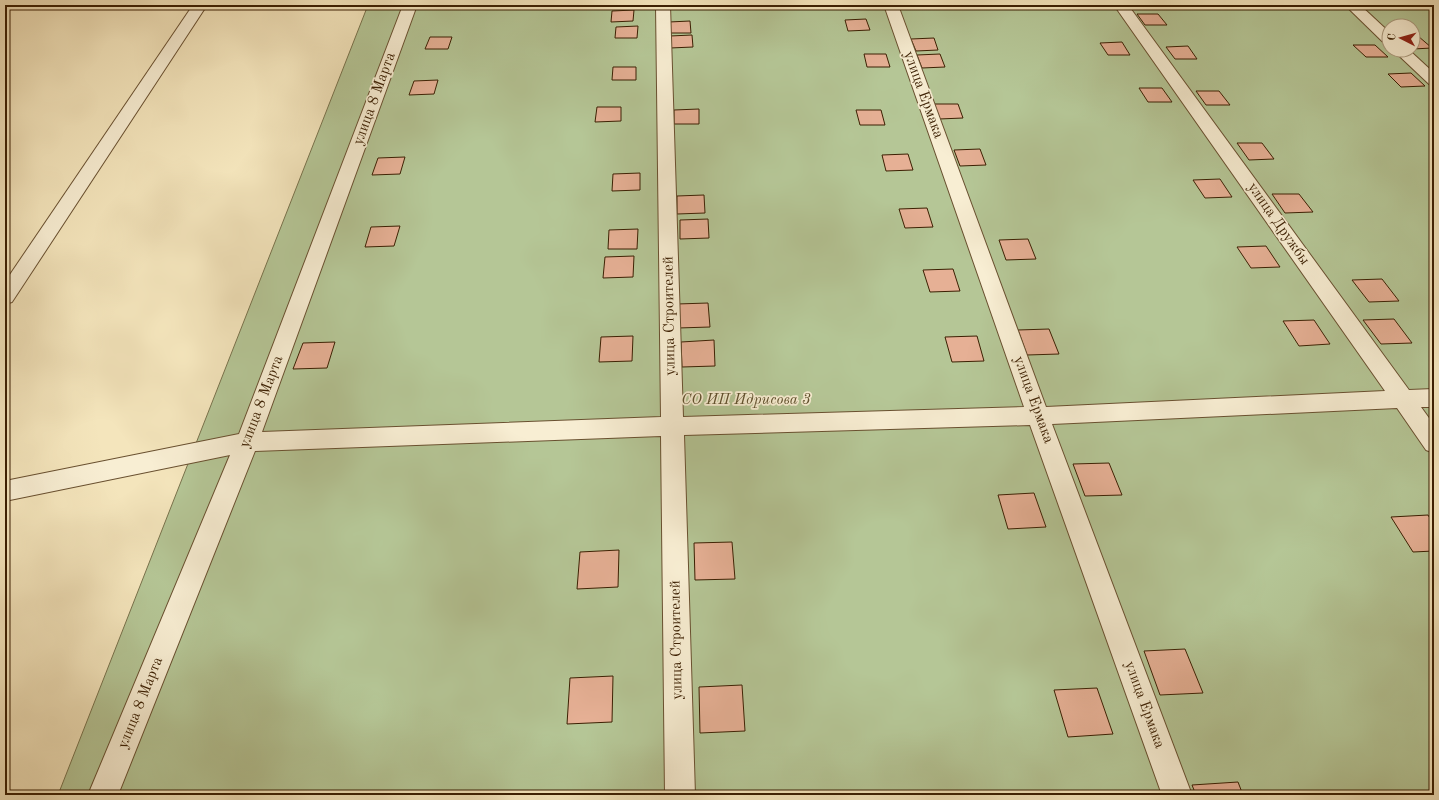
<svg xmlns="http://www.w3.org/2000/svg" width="1439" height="800" font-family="'Old Standard TT',serif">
  <rect width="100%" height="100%" fill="#f4e5bc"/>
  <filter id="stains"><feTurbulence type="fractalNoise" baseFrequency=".005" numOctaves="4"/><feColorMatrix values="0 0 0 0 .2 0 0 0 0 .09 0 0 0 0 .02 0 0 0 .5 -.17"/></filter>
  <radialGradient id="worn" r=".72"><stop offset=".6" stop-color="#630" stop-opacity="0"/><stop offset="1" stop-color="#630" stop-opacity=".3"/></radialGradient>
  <path fill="#b5c696" stroke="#78724c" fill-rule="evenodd" d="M 368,5 L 1434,5 L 1434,795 L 58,795 ZM 1389,26 L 1413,26 L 1413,50 L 1389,50 Z"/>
  <g fill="#e6b095" stroke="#3b1f02">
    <path d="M 634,10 L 633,21 L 611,22 L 612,11 Z"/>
    <path d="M 1137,14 L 1158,14 L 1167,25 L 1145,25 Z"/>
    <path d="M 866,19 L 870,30 L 848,31 L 845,20 Z"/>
    <path d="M 690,21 L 691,33 L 668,33 L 669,22 Z"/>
    <path d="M 638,26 L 637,38 L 615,38 L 616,27 Z"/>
    <path d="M 692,35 L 693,47 L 670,48 L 670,36 Z"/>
    <path d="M 1413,36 L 1418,36 L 1432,48 L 1413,49 Z"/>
    <path d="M 430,37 L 452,37 L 448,49 L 425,49 Z"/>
    <path d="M 934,38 L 938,50 L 916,51 L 911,39 Z"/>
    <path d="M 1122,42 L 1130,55 L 1108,55 L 1100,43 Z"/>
    <path d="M 1353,45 L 1375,45 L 1388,57 L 1366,57 Z"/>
    <path d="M 1188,46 L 1197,59 L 1175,59 L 1166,47 Z"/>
    <path d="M 864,54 L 886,54 L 890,67 L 867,67 Z"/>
    <path d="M 940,54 L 945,67 L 922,68 L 917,55 Z"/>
    <path d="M 613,67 L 636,67 L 636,80 L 612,80 Z"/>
    <path d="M 1411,73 L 1425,86 L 1401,87 L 1388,74 Z"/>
    <path d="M 438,80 L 434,94 L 409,95 L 414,81 Z"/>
    <path d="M 1139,88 L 1162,88 L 1172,102 L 1148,102 Z"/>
    <path d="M 1196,91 L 1219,91 L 1230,105 L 1206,105 Z"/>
    <path d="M 933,104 L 958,104 L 963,118 L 939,119 Z"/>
    <path d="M 597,107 L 621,107 L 621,121 L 595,122 Z"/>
    <path d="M 699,109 L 699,124 L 674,124 L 674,110 Z"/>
    <path d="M 856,110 L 881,110 L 885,125 L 860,125 Z"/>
    <path d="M 1237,143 L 1262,143 L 1274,159 L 1249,160 Z"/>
    <path d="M 980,149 L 986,165 L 960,166 L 954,150 Z"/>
    <path d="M 908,154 L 913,170 L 886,171 L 882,155 Z"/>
    <path d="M 405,157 L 400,174 L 372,175 L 378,158 Z"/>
    <path d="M 640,173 L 640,190 L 612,191 L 613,174 Z"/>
    <path d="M 1220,179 L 1232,197 L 1205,198 L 1193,180 Z"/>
    <path d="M 1272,194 L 1299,194 L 1313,212 L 1285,213 Z"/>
    <path d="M 704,195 L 705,213 L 677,214 L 677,196 Z"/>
    <path d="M 927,208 L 933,227 L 905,228 L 899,209 Z"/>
    <path d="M 708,219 L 709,238 L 680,239 L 680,220 Z"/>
    <path d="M 400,226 L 394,246 L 365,247 L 371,227 Z"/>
    <path d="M 638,229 L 637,249 L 608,249 L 609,230 Z"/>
    <path d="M 1028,239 L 1036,259 L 1006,260 L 999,240 Z"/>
    <path d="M 1266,246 L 1280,267 L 1251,268 L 1237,247 Z"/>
    <path d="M 634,256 L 633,277 L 603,278 L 605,257 Z"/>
    <path d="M 953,269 L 960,291 L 930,292 L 923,270 Z"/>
    <path d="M 1382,279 L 1399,301 L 1369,302 L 1352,280 Z"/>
    <path d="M 708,303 L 710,327 L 678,328 L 677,304 Z"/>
    <path d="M 1394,319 L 1412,343 L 1381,344 L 1363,320 Z"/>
    <path d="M 1314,320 L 1330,344 L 1299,346 L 1283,321 Z"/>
    <path d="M 1049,329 L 1059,354 L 1027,355 L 1018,330 Z"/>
    <path d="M 633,336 L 632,361 L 599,362 L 601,337 Z"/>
    <path d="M 977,336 L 984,361 L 952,362 L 945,337 Z"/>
    <path d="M 714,340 L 715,366 L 682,367 L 681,342 Z"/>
    <path d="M 335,342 L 327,368 L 293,369 L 303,343 Z"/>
    <path d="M 1109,463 L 1122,495 L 1085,496 L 1073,464 Z"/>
    <path d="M 1034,493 L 1046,527 L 1008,529 L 998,495 Z"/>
    <path d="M 1428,515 L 1434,525 L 1434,551 L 1413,552 L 1391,517 Z"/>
    <path d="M 732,542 L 735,579 L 695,580 L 694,543 Z"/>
    <path d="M 619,550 L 618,587 L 577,589 L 580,552 Z"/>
    <path d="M 1185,649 L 1203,693 L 1160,695 L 1144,651 Z"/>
    <path d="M 613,676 L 612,722 L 567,724 L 570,678 Z"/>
    <path d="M 742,685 L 745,731 L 700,733 L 699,687 Z"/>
    <path d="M 1097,688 L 1113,734 L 1068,737 L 1054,690 Z"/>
    <path d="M 1238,782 L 1243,795 L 1196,795 L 1192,785 Z"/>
  </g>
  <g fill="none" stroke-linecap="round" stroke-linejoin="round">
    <defs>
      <g id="minor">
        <path d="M 403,5 L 417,5 L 262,432 L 661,417 L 656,5 L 670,5 L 683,417 L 1024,407 L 884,5 L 898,5 L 1046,407 L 1385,391 L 1114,5 L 1128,5 L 1409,390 L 1434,389 L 1434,407 L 1421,407 L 1434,425 L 1434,453 L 1426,450 L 1397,408 L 1052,424 L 1192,795 L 1162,795 L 1030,425 L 684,435 L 695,795 L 665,795 L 661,436 L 255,451 L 118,795 L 88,795 L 230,455 L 5,501 L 5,481 L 239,434 Z"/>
        <path d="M 1345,5 L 1360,5 L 1389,32 L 1389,44 L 1384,43 Z"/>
        <path d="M 1393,50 L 1409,50 L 1434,73 L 1434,86 L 1429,84 Z"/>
      </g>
      <path id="tertiary" d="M 193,5 L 207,5 L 12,302 L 5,304 L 5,282 Z"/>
    </defs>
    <use href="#minor" stroke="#695030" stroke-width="2"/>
    <use href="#tertiary" stroke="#695030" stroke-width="2"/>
    <use href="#minor" fill="#f8eed3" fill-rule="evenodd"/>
    <use href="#tertiary" fill="#f8eed3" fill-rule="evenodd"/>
  </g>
  <g text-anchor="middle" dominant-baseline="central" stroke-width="3.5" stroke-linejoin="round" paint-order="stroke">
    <g font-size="15" fill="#3b1f02" stroke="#f8eed3">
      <text transform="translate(923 95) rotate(70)">улица Ермака</text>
      <text transform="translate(375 99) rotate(-70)">улица 8 Марта</text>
      <text transform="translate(1278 224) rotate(55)">улица Дружбы</text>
      <text transform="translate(670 316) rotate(-91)">улица Строителей</text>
      <text transform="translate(1033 400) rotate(70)">улица Ермака</text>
      <text transform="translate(262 402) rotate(-69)">улица 8 Марта</text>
      <text transform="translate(677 640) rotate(-91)">улица Строителей</text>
      <text transform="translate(141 703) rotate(-68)">улица 8 Марта</text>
      <text transform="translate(1144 705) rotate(70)">улица Ермака</text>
    </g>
    <g font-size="15" font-style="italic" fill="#60512e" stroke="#f8eed3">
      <text x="746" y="400">СО ИП Идрисова 3</text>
    </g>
  </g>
  <rect width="1439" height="800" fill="none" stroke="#f4e5bc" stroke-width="20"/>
  <rect x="6" y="6" width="1427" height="788" fill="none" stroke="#3b1f02" stroke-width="2"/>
  <rect x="10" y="10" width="1419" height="780" fill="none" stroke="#3b1f02"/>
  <g transform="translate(1401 38) rotate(276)"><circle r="19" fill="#f8eed3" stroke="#ac9b7f"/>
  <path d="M0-3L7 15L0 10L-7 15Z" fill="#8f2418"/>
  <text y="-6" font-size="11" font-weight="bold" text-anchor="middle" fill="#3b1f02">С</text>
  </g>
  <rect width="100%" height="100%" filter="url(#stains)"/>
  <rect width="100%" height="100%" fill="url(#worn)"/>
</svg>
